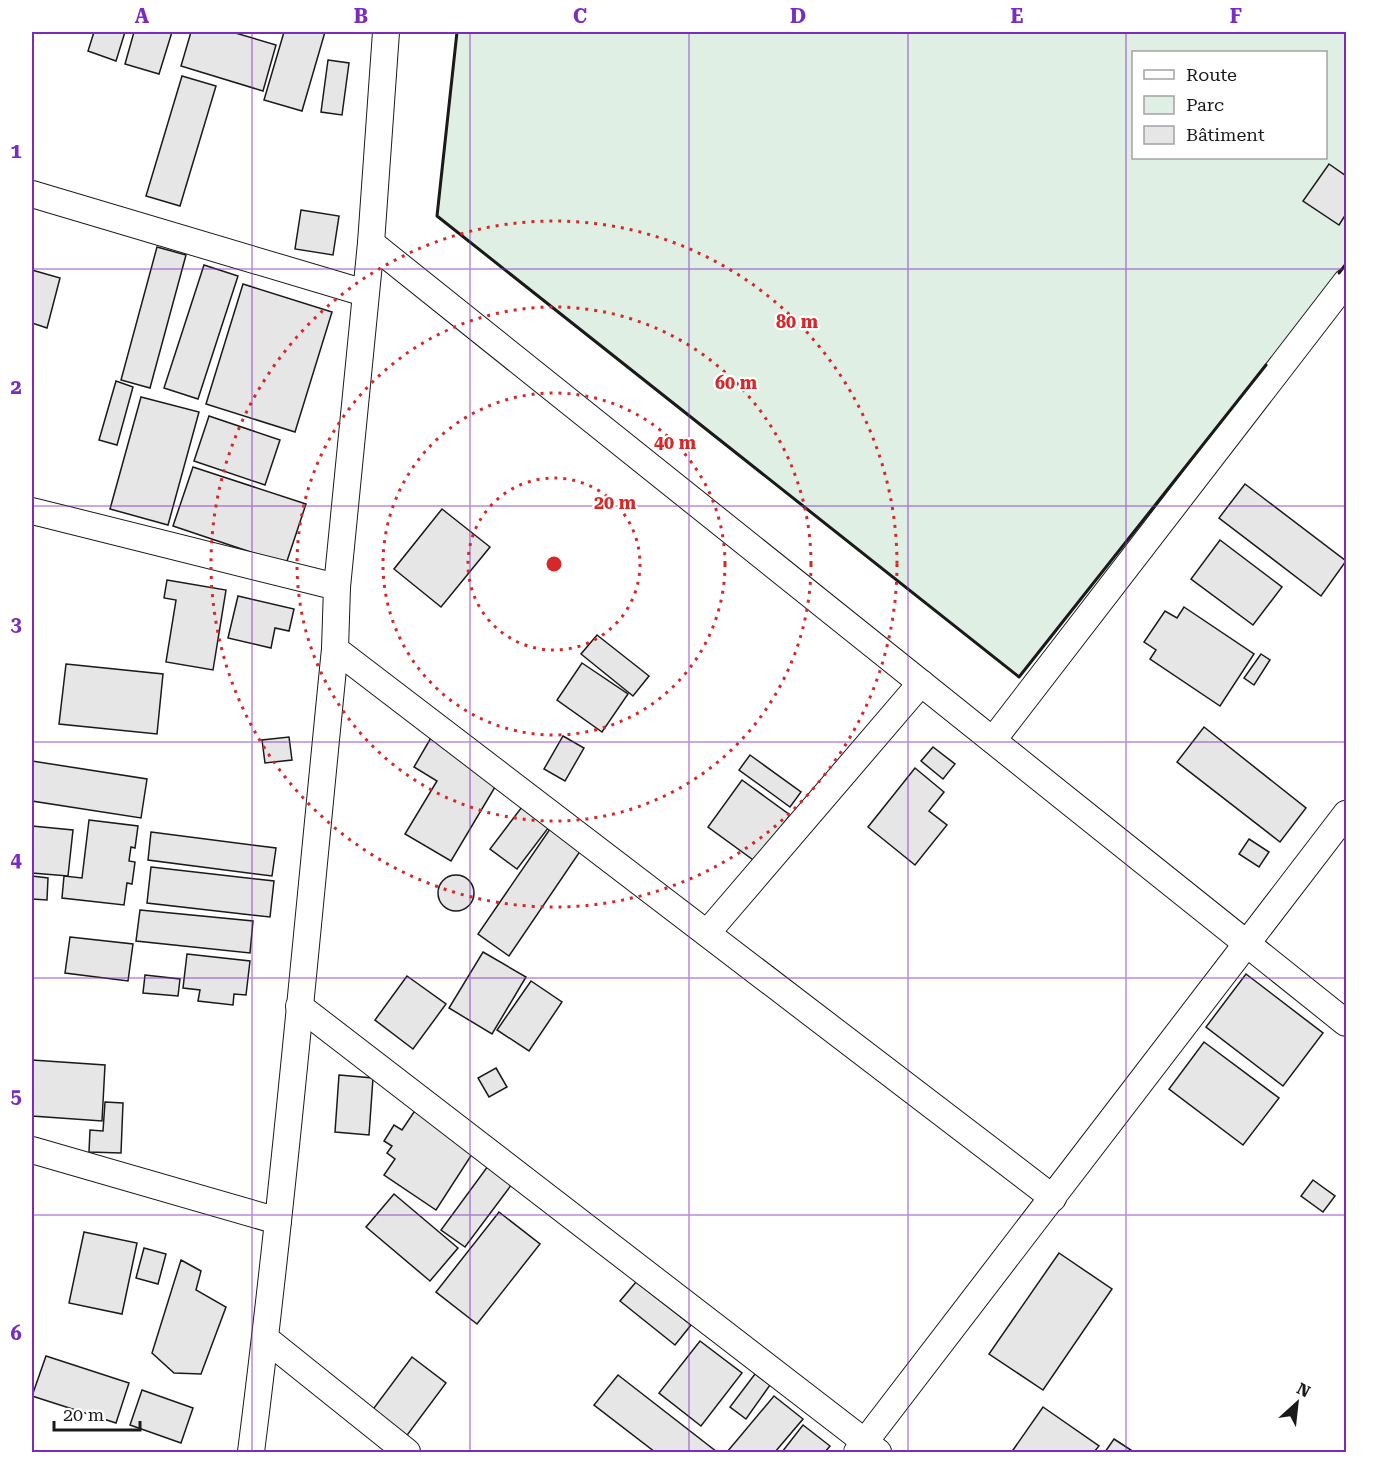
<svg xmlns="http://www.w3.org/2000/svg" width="1378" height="1484" font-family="'Roboto Serif',serif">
  <rect width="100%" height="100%" fill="#fff"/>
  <path fill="#e0efe3" stroke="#6a6a6a" stroke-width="1.5" fill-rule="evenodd" d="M 457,32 L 1346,32 L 1346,264 L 1019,677 L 437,216 ZM 1134,52 L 1326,52 L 1326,158 L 1134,158 Z"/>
  <g fill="#e6e6e6" stroke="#1a1a1a" stroke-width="1.5">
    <path d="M 94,32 L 125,32 L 116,61 L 88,51 Z"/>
    <path d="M 134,32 L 172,32 L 159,74 L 125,64 Z"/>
    <path d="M 191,32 L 232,32 L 276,45 L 263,91 L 181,66 Z"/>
    <path d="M 284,32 L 325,32 L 302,111 L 264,100 Z"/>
    <path d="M 328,60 L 349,63 L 342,115 L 321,112 Z"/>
    <path d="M 182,76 L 216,86 L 180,206 L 146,196 Z"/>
    <path d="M 1329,164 L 1346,176 L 1346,214 L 1339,225 L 1303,201 Z"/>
    <path d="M 301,210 L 339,216 L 333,255 L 295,249 Z"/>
    <path d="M 157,247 L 186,255 L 150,388 L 121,380 Z"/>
    <path d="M 204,265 L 238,276 L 198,399 L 164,388 Z"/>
    <path d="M 32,270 L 60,278 L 47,328 L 32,323 Z"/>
    <path d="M 243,284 L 332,312 L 295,432 L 206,404 Z"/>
    <path d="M 116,381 L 133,387 L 117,445 L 99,440 Z"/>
    <path d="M 141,397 L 199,412 L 168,525 L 110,509 Z"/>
    <path d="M 209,416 L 280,440 L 265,485 L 194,461 Z"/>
    <path d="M 193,467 L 306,504 L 286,564 L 173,526 Z"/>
    <path d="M 1245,484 L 1346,561 L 1321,596 L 1219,518 Z"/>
    <path d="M 442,509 L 490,547 L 441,607 L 394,569 Z"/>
    <path d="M 1220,540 L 1282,587 L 1253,625 L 1191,579 Z"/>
    <path d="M 167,580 L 226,590 L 213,670 L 166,662 L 176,600 L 164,598 Z"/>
    <path d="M 238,596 L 294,609 L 289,631 L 275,628 L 271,648 L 228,638 Z"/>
    <path d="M 1184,607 L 1254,654 L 1220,706 L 1150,659 L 1156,650 L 1144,642 L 1165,611 L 1177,618 Z"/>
    <path d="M 597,635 L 649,676 L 633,696 L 581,654 Z"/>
    <path d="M 1261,654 L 1270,660 L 1254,685 L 1244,678 Z"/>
    <path d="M 582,663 L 628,694 L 602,732 L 557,700 Z"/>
    <path d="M 66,664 L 163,674 L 157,734 L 59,724 Z"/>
    <path d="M 1204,727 L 1306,808 L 1280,842 L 1177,762 Z"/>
    <path d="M 432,736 L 501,777 L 451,861 L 405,834 L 437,781 L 414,767 Z"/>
    <path d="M 563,736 L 584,748 L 565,781 L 544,769 Z"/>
    <path d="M 289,737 L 292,760 L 265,763 L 262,740 Z"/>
    <path d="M 933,747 L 955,764 L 943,779 L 921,761 Z"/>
    <path d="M 750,755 L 801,792 L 790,807 L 739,770 Z"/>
    <path d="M 32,761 L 147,779 L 141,818 L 32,801 Z"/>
    <path d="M 915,768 L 944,792 L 929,811 L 947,825 L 915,865 L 868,827 Z"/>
    <path d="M 742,780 L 790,815 L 756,862 L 708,827 Z"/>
    <path d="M 525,803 L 552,823 L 517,869 L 490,849 Z"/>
    <path d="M 89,820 L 138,826 L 135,848 L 131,847 L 129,861 L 135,862 L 132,884 L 127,883 L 124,905 L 62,898 L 64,876 L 82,878 Z"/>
    <path d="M 32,826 L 73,830 L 68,876 L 32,873 Z"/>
    <path d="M 550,829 L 581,850 L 509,956 L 478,934 Z"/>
    <path d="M 151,832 L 276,848 L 272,876 L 148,860 Z"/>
    <path d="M 1249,839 L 1269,852 L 1259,867 L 1239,854 Z"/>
    <path d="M 151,867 L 274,881 L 270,917 L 147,903 Z"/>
    <circle cx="456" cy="893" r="18"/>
    <path d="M 32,876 L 48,878 L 47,900 L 32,899 Z"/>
    <path d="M 140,910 L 253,921 L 250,953 L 136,941 Z"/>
    <path d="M 70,937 L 133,944 L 128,981 L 65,973 Z"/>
    <path d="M 483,952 L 526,977 L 492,1034 L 449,1008 Z"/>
    <path d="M 187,954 L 250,961 L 246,995 L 234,994 L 233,1005 L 198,1001 L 200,990 L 183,988 Z"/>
    <path d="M 1246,974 L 1323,1033 L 1283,1086 L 1206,1027 Z"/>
    <path d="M 145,975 L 180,979 L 178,996 L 143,993 Z"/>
    <path d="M 407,976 L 446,1004 L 413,1049 L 375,1020 Z"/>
    <path d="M 531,981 L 562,1002 L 529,1051 L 497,1030 Z"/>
    <path d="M 1204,1042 L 1279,1098 L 1243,1145 L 1169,1089 Z"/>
    <path d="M 32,1060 L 105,1065 L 102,1121 L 32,1116 Z"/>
    <path d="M 496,1068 L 507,1087 L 489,1097 L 478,1078 Z"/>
    <path d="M 339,1075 L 373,1078 L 369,1135 L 335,1132 Z"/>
    <path d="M 105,1102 L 123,1103 L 121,1153 L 89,1152 L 90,1130 L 103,1131 Z"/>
    <path d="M 416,1109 L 476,1148 L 436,1210 L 384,1175 L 395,1159 L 387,1153 L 392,1146 L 384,1141 L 394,1125 L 402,1130 Z"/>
    <path d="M 488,1166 L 512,1184 L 465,1247 L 441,1230 Z"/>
    <path d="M 1313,1180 L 1335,1196 L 1323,1212 L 1301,1196 Z"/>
    <path d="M 394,1194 L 458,1248 L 430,1281 L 366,1227 Z"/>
    <path d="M 499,1212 L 540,1244 L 477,1324 L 436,1292 Z"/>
    <path d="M 84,1232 L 137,1243 L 122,1314 L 69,1303 Z"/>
    <path d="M 144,1248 L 166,1254 L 158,1284 L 136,1278 Z"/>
    <path d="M 1059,1253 L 1112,1289 L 1043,1390 L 989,1354 Z"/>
    <path d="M 181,1260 L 201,1271 L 196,1290 L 226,1307 L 201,1374 L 174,1373 L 152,1353 Z"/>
    <path d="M 636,1282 L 691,1325 L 675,1345 L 620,1301 Z"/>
    <path d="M 700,1341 L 742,1373 L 701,1426 L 659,1393 Z"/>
    <path d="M 46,1356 L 129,1383 L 116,1423 L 32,1396 Z"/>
    <path d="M 412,1357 L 446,1383 L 405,1438 L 371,1412 Z"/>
    <path d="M 755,1374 L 770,1385 L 746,1419 L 730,1407 Z"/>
    <path d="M 618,1375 L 717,1452 L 655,1452 L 594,1405 Z"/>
    <path d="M 142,1390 L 193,1408 L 181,1443 L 130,1425 Z"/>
    <path d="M 774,1396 L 803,1419 L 775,1452 L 727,1452 Z"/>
    <path d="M 1043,1407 L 1099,1446 L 1094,1452 L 1017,1452 L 1013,1450 Z"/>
    <path d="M 803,1425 L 830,1446 L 825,1452 L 782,1452 Z"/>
    <path d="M 1114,1439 L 1134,1452 L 1105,1452 Z"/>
  </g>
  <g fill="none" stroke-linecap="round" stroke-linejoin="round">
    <defs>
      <g id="street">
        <path d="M 32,194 L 365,293"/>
        <path d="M 371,243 L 1346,1023"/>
        <path d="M 32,511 L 337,587"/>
        <path d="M 335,649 L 1053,1198"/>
        <path d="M 993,740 L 1346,282"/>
        <path d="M 707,933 L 921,683"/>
        <path d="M 299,1006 L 878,1452"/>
        <path d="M 32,1150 L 278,1221"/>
        <path d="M 266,1339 L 407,1452"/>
        <path d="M 251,1452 C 285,1185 308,917 335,649 L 337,587 L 371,243 L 386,32"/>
        <path d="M 857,1452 L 1346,814"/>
      </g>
    </defs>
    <use href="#street" stroke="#1a1a1a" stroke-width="28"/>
    <use href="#street" stroke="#fff" stroke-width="26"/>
    <g stroke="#1a1a1a" stroke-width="3">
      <path d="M 457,32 L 437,216 L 1019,677 L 1266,365"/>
      <path d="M 1339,273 L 1346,264"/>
    </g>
  </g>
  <path fill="none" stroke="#7b2cbf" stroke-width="1.5" stroke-opacity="0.55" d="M 252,32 L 252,1452M 470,32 L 470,1452M 689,32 L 689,1452M 908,32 L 908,1452M 1126,32 L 1126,1452M 32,269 L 1346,269M 32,506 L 1346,506M 32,742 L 1346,742M 32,978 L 1346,978M 32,1215 L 1346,1215"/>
  <g fill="none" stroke="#d62828" stroke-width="3" stroke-dasharray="3 6">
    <circle cx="554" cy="564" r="86"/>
    <circle cx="554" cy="564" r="171"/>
    <circle cx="554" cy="564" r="257"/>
    <circle cx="554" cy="564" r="343"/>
  </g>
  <circle cx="554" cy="564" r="9" fill="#d62828" stroke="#fff" stroke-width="3"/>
  <g font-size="18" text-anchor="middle" font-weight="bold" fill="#d62828" stroke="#fff" stroke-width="4.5" stroke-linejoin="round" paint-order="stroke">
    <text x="797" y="328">80 m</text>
    <text x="736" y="389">60 m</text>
    <text x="675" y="449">40 m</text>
    <text x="615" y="509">20 m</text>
  </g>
  <rect width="1378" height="1484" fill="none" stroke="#ffffff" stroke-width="66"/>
  <rect x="1132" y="51" width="195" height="108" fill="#ffffff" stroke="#a3a3a3" stroke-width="1.5"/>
  <rect x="1144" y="70" width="30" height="9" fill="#ffffff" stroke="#a3a3a3" stroke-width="1.5"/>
  <text x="1186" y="81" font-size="18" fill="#1a1a1a">Route</text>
  <rect x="1144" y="96" width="30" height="18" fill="#e0efe3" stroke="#a3a3a3" stroke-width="1.5"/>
  <text x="1186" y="111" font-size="18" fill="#1a1a1a">Parc</text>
  <rect x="1144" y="126" width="30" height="18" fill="#e6e6e6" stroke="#a3a3a3" stroke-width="1.5"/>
  <text x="1186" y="141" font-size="18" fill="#1a1a1a">Bâtiment</text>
  <g transform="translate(1297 1403) rotate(27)" stroke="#ffffff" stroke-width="4.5" paint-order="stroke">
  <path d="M0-4.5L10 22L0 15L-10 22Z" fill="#1a1a1a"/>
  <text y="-9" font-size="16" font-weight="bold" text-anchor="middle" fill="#1a1a1a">N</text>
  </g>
  <path d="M54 1421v9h86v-9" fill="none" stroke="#1a1a1a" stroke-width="3"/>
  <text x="63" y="1421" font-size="18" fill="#1a1a1a" stroke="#ffffff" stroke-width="4.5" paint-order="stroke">20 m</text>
  <rect x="33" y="33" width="1312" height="1418" fill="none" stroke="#7b2cbf" stroke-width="2"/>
  <g font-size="20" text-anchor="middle" font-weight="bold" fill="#7b2cbf">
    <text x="142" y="23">A</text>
    <text x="361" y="23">B</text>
    <text x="580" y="23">C</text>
    <text x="798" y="23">D</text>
    <text x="1017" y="23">E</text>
    <text x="1236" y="23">F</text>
    <text x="16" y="158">1</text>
    <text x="16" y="394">2</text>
    <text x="16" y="631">3</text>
    <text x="16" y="867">4</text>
    <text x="16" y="1103">5</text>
    <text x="16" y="1340">6</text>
  </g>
</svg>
